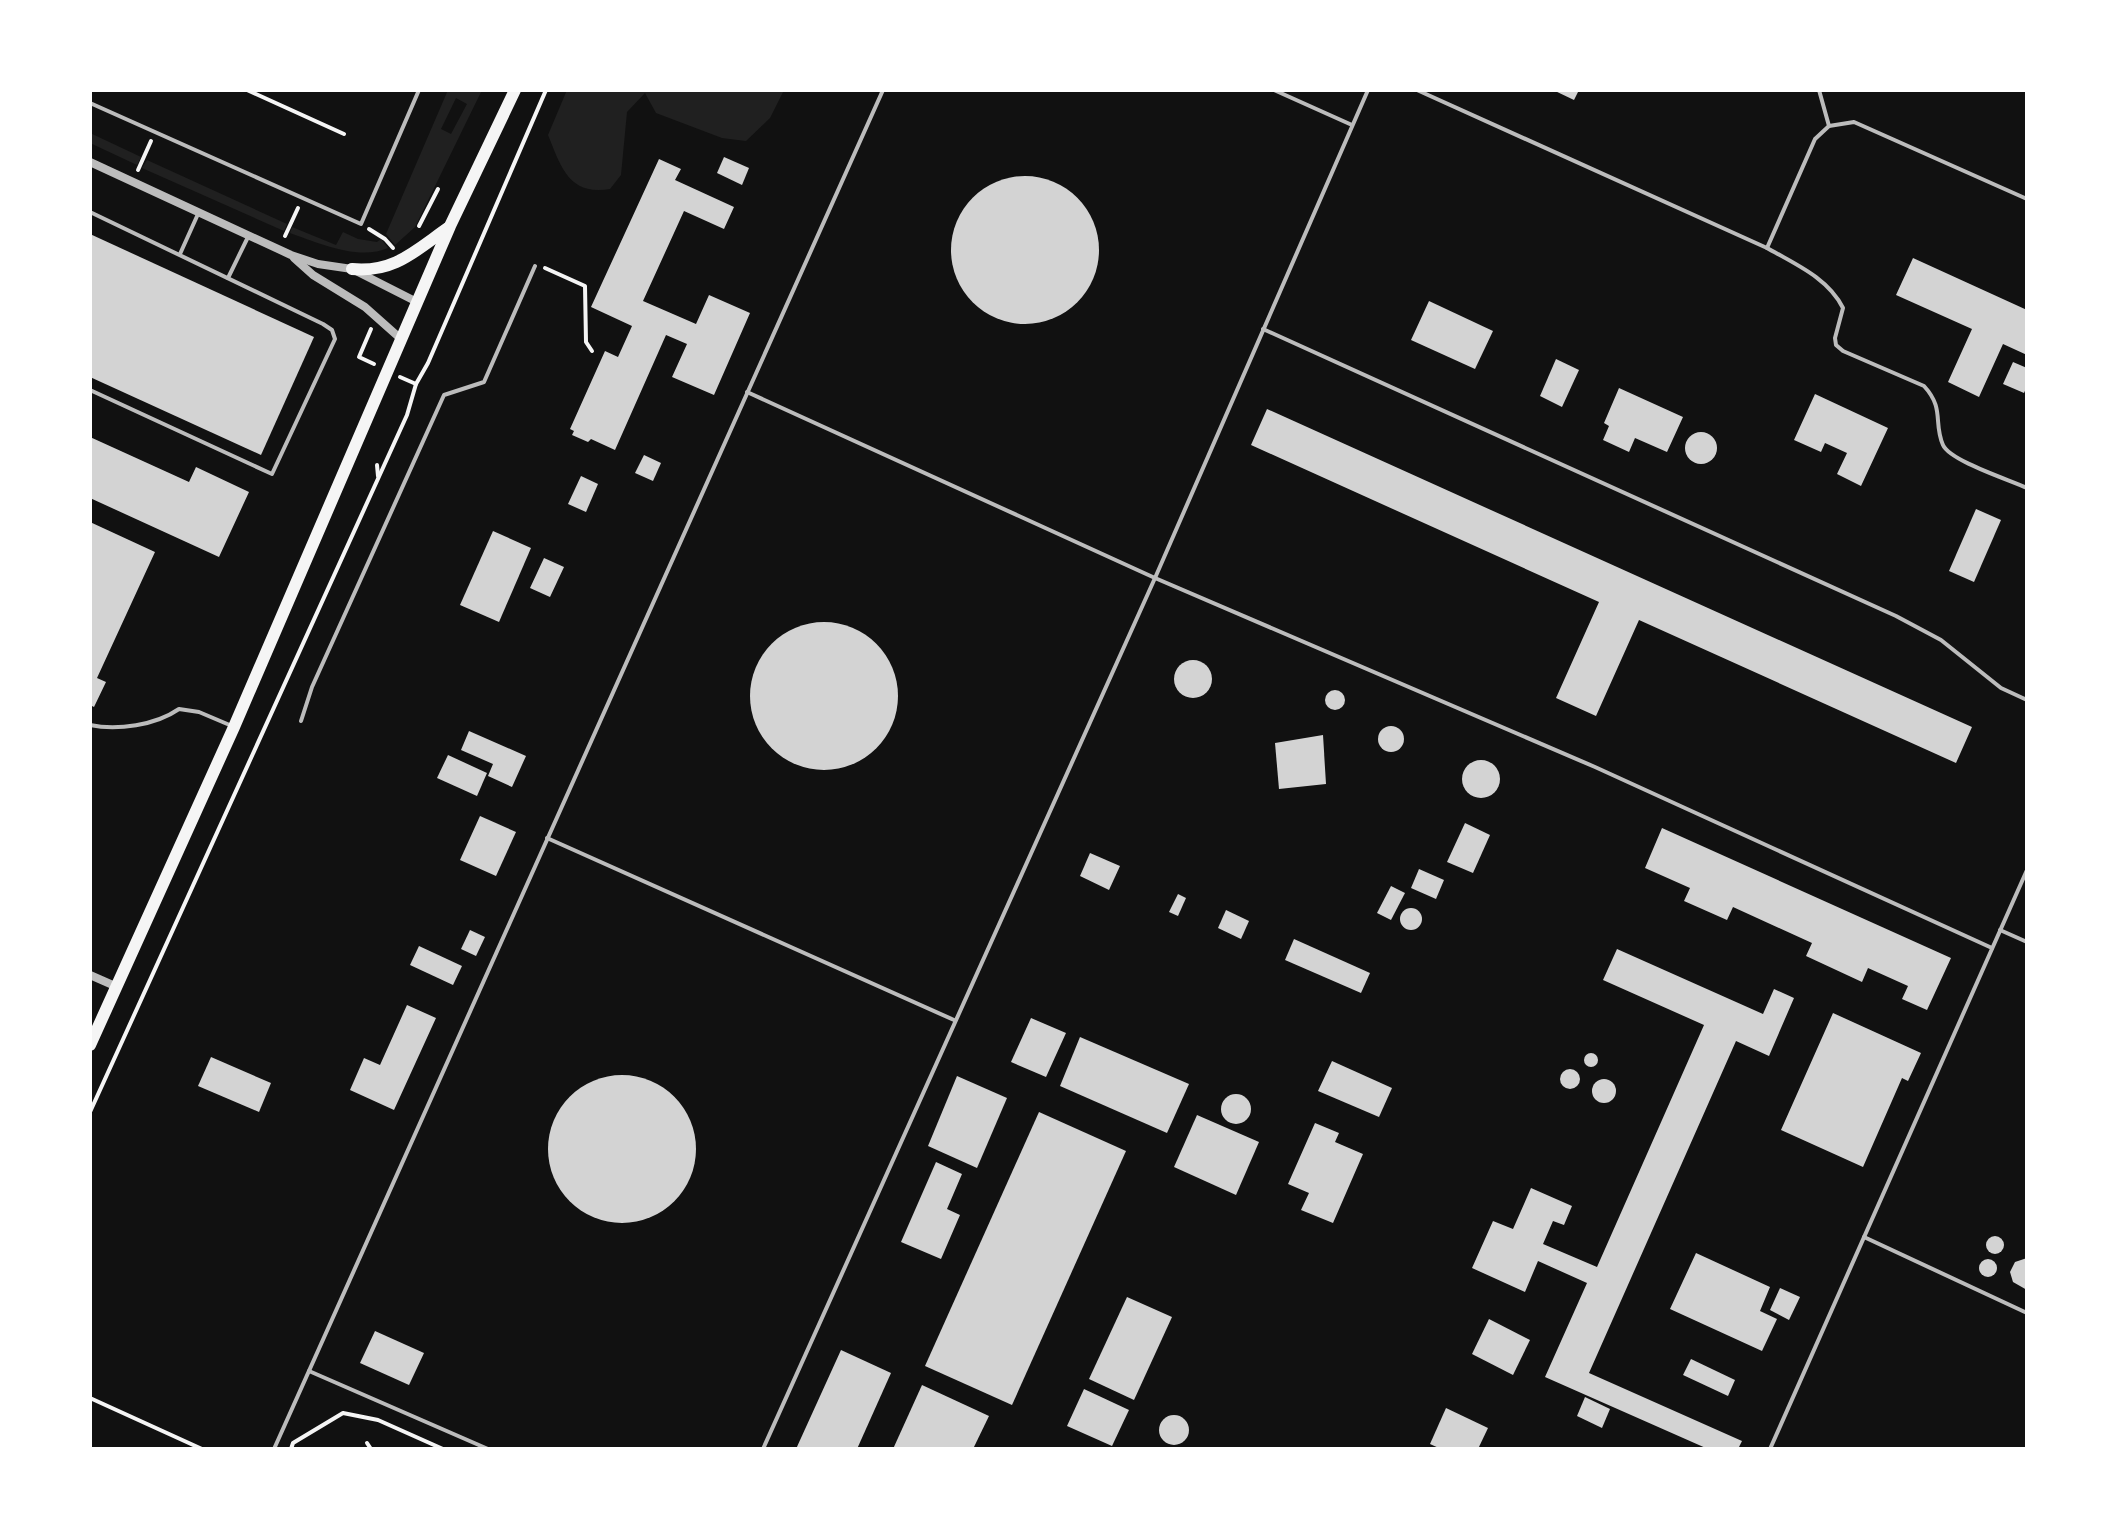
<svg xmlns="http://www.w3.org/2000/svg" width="2117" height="1539" font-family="'Titillium Web',sans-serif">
  <rect width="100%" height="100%" fill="#111"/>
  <g fill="#202020" fill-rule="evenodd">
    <path d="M 448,90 L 482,90 L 415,227 L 395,245 L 386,234 ZM 456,98 L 467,104 L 451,134 L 441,129 Z"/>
    <path d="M 567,90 L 784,90 L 770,118 L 746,141 L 722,138 L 656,113 L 645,93 L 627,112 L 621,175 L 610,189 C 569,196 561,167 548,135 Z"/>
    <path d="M 90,133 L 141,157 L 137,165 L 90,143 Z"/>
    <path d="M 147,160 L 287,224 L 284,231 L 142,168 Z"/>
    <path d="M 292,227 L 336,245 L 343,232 L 358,239 L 377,242 L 381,239 L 388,248 C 359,261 318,243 290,233 Z"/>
  </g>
  <g fill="#d3d3d3">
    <path d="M 1553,90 L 1579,90 L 1574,100 Z"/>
    <path d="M 724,157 L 749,168 L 742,185 L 717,173 Z"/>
    <path d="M 659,159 L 681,169 L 675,180 L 734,207 L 724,229 L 684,211 L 643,301 L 696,324 L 709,295 L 750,313 L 714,395 L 672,377 L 687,344 L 666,335 L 615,450 L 591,439 L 588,442 L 572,435 L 574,431 L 570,429 L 605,351 L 618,357 L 632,326 L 591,307 Z"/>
    <circle cx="1025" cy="250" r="74"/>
    <path d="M 90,234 L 314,337 L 261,455 L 90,377 Z"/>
    <path d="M 1913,258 L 2027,310 L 2027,355 L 2003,344 L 1979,397 L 1948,382 L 1972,329 L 1896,295 Z"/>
    <path d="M 1429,301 L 1493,331 L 1475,369 L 1411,340 Z"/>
    <path d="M 1556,359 L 1579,370 L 1562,407 L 1540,396 Z"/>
    <path d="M 2013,362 L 2027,368 L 2027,386 L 2024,393 L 2003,384 Z"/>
    <path d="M 1619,388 L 1683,417 L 1667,452 L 1635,438 L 1629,452 L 1603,440 L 1609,426 L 1604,423 Z"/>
    <path d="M 1815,394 L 1888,428 L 1861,486 L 1837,474 L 1847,453 L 1825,443 L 1821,452 L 1794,440 Z"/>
    <path d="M 1267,409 L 1972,727 L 1956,763 L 1639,620 L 1596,716 L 1556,698 L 1599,602 L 1251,445 Z"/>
    <circle cx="1701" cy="448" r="16"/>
    <path d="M 90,437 L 189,482 L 196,467 L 249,492 L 219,557 L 90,498 Z"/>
    <path d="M 644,455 L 661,463 L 653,481 L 635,473 Z"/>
    <path d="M 581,476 L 598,484 L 586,512 L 568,504 Z"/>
    <path d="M 1976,509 L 2001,520 L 1974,582 L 1949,571 Z"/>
    <path d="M 90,522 L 155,552 L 97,678 L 106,682 L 94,707 L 90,705 Z"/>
    <path d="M 493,531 L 531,548 L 499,622 L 460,605 Z"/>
    <path d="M 544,558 L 564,567 L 550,597 L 530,588 Z"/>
    <circle cx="824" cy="696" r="74"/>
    <circle cx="1193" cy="679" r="19"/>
    <circle cx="1335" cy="700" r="10"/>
    <circle cx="1391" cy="739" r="13"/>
    <path d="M 469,731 L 526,756 L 512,787 L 488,776 L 493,764 L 461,750 Z"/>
    <path d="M 1323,735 L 1326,784 L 1279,789 L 1275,743 Z"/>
    <path d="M 448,755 L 487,773 L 477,796 L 437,778 Z"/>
    <circle cx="1481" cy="779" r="19"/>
    <path d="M 480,816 L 516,832 L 496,876 L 460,860 Z"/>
    <path d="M 1465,823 L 1490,835 L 1473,873 L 1447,862 Z"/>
    <path d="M 1662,828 L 1951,958 L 1927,1010 L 1902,999 L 1908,986 L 1868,968 L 1862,982 L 1806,956 L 1812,943 L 1733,907 L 1727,920 L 1684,901 L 1690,888 L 1645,868 Z"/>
    <path d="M 1090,853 L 1120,866 L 1109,890 L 1080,876 Z"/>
    <path d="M 1419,869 L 1444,880 L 1436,899 L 1411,888 Z"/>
    <path d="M 1391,886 L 1405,893 L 1391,920 L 1377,913 Z"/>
    <path d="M 1178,894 L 1186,898 L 1178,916 L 1169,912 Z"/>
    <circle cx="1411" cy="919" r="11"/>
    <path d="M 1226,910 L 1249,921 L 1241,939 L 1218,928 Z"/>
    <path d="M 470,930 L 485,937 L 476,956 L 461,949 Z"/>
    <path d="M 1294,939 L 1370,973 L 1361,993 L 1285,960 Z"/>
    <path d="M 419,946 L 462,966 L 453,985 L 410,965 Z"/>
    <path d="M 1617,949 L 1763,1014 L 1774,989 L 1794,998 L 1769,1056 L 1736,1041 L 1589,1373 L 1742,1441 L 1738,1449 L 1708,1449 L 1545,1377 L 1587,1283 L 1538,1261 L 1525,1292 L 1472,1268 L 1493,1221 L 1513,1229 L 1531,1188 L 1572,1206 L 1564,1225 L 1553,1221 L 1543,1244 L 1597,1267 L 1704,1025 L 1603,980 Z"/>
    <path d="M 407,1005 L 436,1018 L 394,1110 L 350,1090 L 364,1058 L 380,1065 Z"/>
    <path d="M 1833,1013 L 1921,1053 L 1908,1081 L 1902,1078 L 1863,1167 L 1781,1130 Z"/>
    <path d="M 1031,1018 L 1066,1033 L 1046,1077 L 1011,1062 Z"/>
    <path d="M 1080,1037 L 1189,1084 L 1167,1133 L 1060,1086 Z"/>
    <circle cx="1591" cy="1060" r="7"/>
    <path d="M 211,1057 L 271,1083 L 259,1112 L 198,1086 Z"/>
    <path d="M 1332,1061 L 1392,1088 L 1379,1117 L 1318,1091 Z"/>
    <circle cx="1570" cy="1079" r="10"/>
    <circle cx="622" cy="1149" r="74"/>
    <path d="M 957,1076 L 1007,1098 L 977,1168 L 928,1146 Z"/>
    <circle cx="1604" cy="1091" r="12"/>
    <circle cx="1236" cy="1109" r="15"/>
    <path d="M 1039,1112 L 1126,1151 L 1012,1405 L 925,1366 Z"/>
    <path d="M 1197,1115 L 1259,1142 L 1236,1195 L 1174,1167 Z"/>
    <path d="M 1315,1123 L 1339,1133 L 1335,1142 L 1363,1154 L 1333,1223 L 1301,1210 L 1309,1193 L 1288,1184 Z"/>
    <path d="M 936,1162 L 962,1174 L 947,1209 L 960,1215 L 941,1259 L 901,1242 Z"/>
    <circle cx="1995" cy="1245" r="9"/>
    <path d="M 1696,1253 L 1770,1287 L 1760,1311 L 1777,1319 L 1762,1351 L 1670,1309 Z"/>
    <path d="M 2027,1258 L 2027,1290 L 2013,1282 L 2010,1272 L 2015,1262 Z"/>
    <circle cx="1988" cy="1268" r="9"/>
    <path d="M 1780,1288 L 1800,1297 L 1789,1320 L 1770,1310 Z"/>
    <path d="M 1127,1297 L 1172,1317 L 1134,1400 L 1089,1379 Z"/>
    <path d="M 1489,1319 L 1530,1340 L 1513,1375 L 1472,1354 Z"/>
    <path d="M 375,1331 L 424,1353 L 409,1385 L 360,1363 Z"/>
    <path d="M 841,1350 L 891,1373 L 857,1449 L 796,1449 Z"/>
    <path d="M 1691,1359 L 1735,1380 L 1728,1396 L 1683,1375 Z"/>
    <path d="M 922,1385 L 989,1416 L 973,1449 L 893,1449 Z"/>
    <path d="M 1084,1389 L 1129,1410 L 1112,1446 L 1067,1426 Z"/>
    <path d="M 1585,1397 L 1610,1409 L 1602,1428 L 1577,1416 Z"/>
    <path d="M 1446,1408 L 1488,1428 L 1478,1449 L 1441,1449 L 1430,1444 Z"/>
    <circle cx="1174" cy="1430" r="15"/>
  </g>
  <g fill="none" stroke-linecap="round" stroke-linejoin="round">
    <g stroke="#f5f5f5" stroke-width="4">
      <path d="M 247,90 L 344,134"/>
      <path d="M 138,170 L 151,141"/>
      <path d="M 419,226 L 438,189"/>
      <path d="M 369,229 L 385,239 L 393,248"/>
      <path d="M 285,236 L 298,208"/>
      <path d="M 545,268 L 585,286 L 586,342 L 592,351"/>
      <path d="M 371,329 L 359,357 L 374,364"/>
      <path d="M 400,377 L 416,384"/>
      <path d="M 377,465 L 378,476"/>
      <path d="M 90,1112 L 407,415 L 416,384 L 428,363 L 546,90"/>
      <path d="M 90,1398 L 202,1449"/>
      <path d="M 367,1443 L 371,1449"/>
      <path d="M 291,1449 L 293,1443 L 343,1413 L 378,1420 L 443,1449"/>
    </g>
    <g stroke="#bcbcbc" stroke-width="4">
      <path d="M 1274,90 L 1352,125"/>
      <path d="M 1417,90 L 1767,248 C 1795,264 1828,278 1843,308 L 1835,338 L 1836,345 L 1843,351 L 1924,386 C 1945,409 1933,422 1943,445 C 1950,461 2010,480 2027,488"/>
      <path d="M 1819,90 L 1829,126"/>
      <path d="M 90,103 L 361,224 L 419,90"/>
      <path d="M 90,212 L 323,324 L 332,330 L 335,339 L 272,474 L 90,390"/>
      <path d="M 1767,248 L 1815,139 L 1829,126 L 1854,122 L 2027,199"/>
      <path d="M 180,254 L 198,214"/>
      <path d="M 228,278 L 248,237"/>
      <path d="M 1263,329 L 1896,616 L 1941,640 L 2001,688 L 2027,700"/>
      <path d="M 747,392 L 1155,578 L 1595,767 L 1992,948"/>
      <path d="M 301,721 L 312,687 L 444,395 L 484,382 L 535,266"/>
      <path d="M 90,725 C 117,731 156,725 179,709 L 199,712 L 232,726"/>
      <path d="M 547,838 L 954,1020"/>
      <path d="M 2000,930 L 2027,942"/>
      <path d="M 1864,1237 L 2027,1313"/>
      <path d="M 309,1371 L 488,1449"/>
      <path d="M 274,1449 L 883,90"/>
      <path d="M 763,1449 L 1155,578 L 1368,90"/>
      <path d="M 1770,1449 L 2027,870"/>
    </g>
    <g stroke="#bcbcbc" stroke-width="8">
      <path d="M 90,162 L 291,255 L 318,264 L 352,269 L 417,302"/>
      <path d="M 294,258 L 313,275 L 365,307 L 401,339"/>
      <path d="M 90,975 L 115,986"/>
    </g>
    <g stroke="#f5f5f5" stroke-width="12">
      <path d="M 352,269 C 394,273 415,251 448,228"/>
      <path d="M 90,1045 L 234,727 L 450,226 L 515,90"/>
    </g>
  </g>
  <rect width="2117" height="1539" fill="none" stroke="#ffffff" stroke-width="184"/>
</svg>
